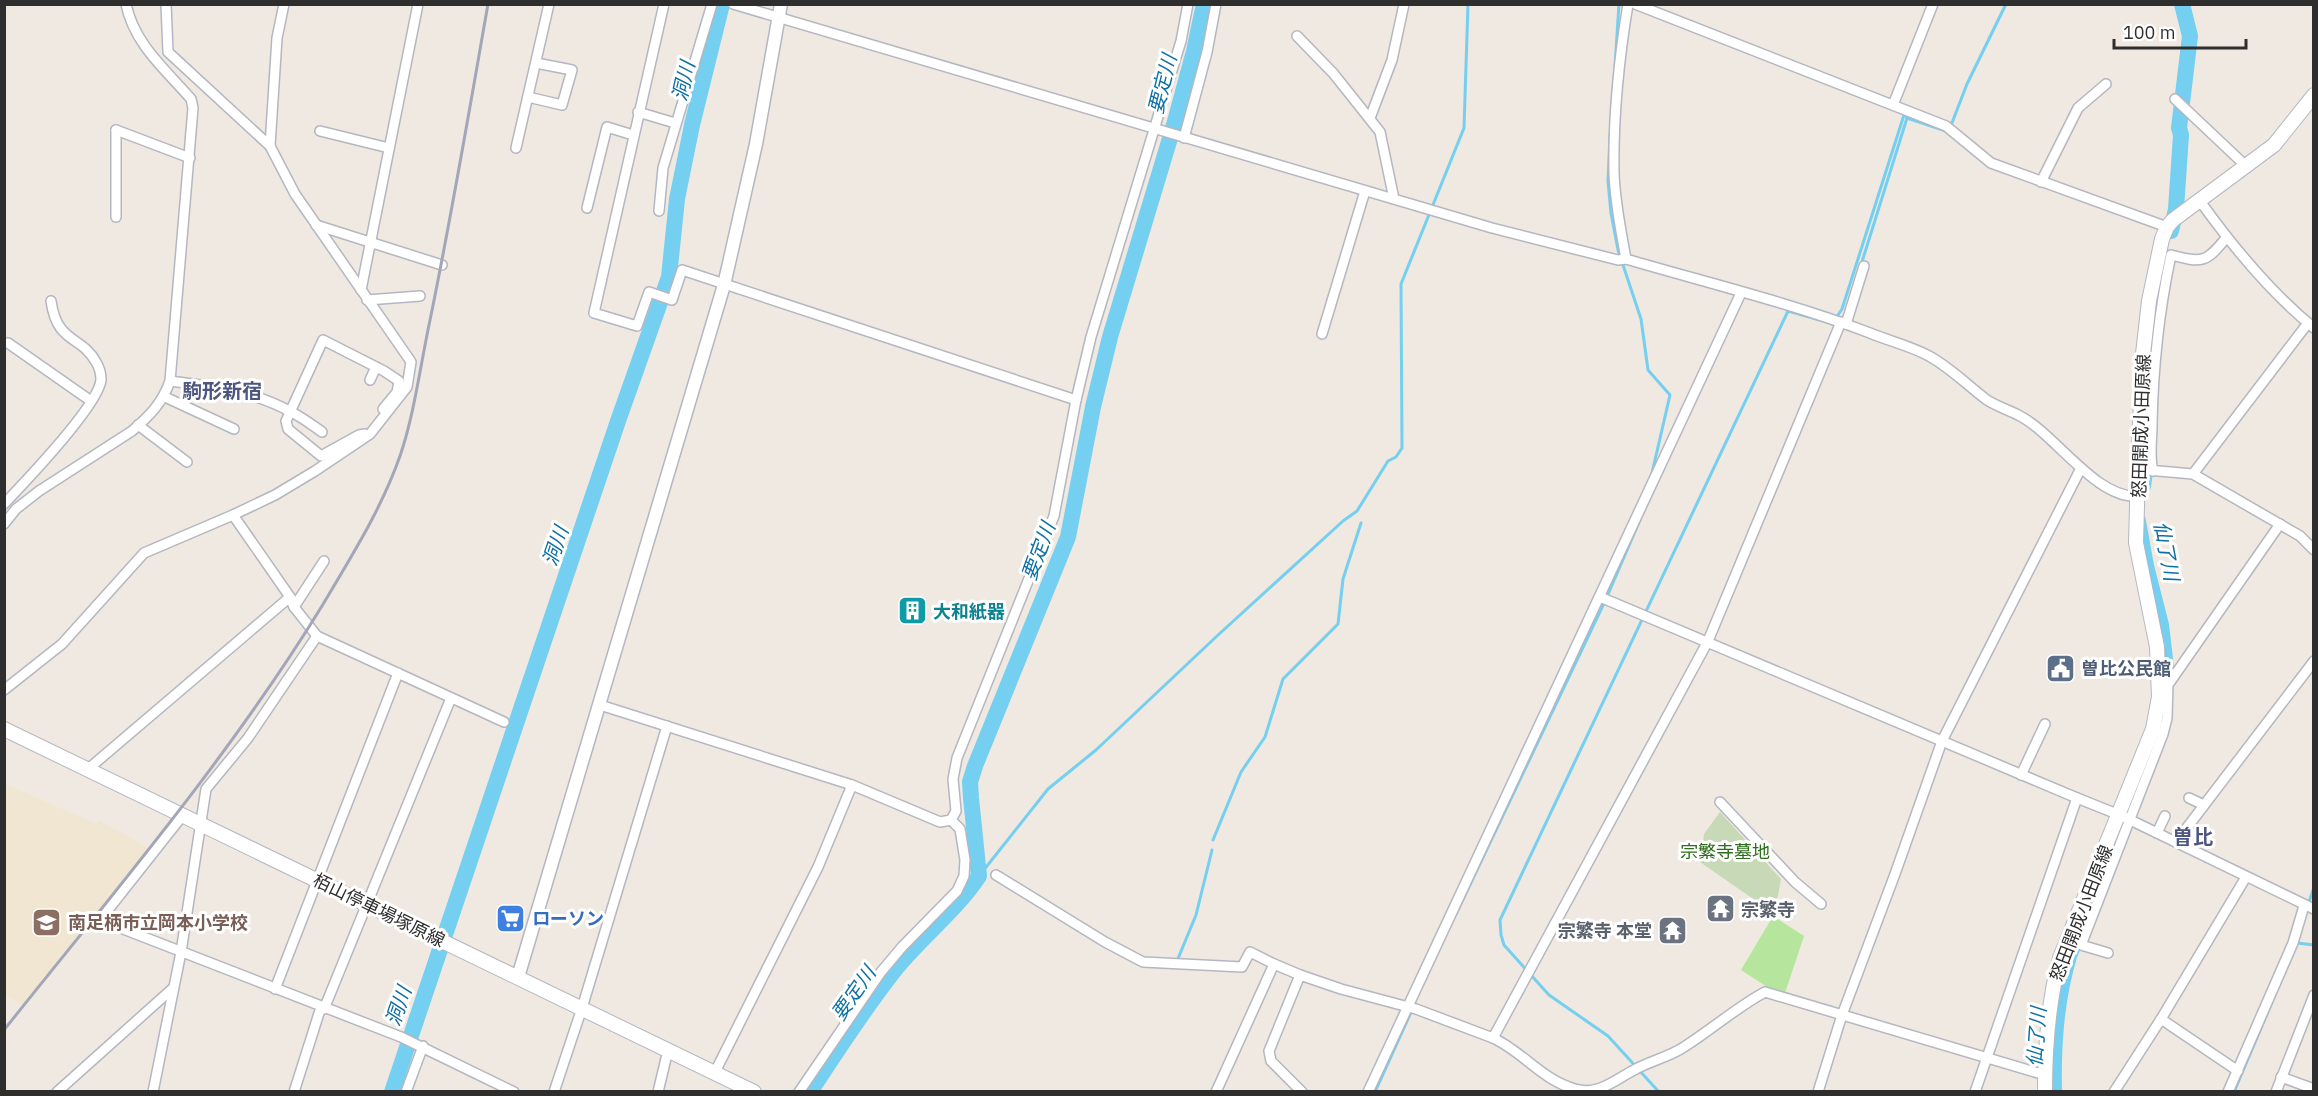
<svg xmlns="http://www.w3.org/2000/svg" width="2318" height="1096" font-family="'IBM Plex Sans','Noto Sans JP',sans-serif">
  <rect width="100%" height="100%" fill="#efe9e1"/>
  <path fill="#f0e6d1" d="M 5,784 L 97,824 L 99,820 L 148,848 L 24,1005 L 5,996 Z"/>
  <path fill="#b6e59e" d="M 1773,916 L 1804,936 L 1785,993 L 1772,990 L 1741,970 Z"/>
  <path fill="#c8d9b8" d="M 1720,812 L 1781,879 L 1776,906 L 1772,912 L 1697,860 L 1702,853 L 1704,834 Z"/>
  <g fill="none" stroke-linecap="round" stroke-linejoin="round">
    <g stroke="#75cff0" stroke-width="3">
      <path d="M 1615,66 L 1619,4"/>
      <path d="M 1950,128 L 1967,84 L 2006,4"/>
      <path d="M 1610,135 L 1608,181 L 1611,213 L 1618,250 L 1641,319 L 1648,370 L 1670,395 L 1652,473"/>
      <path d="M 1861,265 L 1907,118"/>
      <path d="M 1836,318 L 1842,309 L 1904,115 L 1908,116 L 1907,118 L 1946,131"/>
      <path d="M 1213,840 L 1241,772 L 1265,737 L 1283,679 L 1338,624 L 1343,579 L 1361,523"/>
      <path d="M 979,876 L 1048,789 L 1096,750 L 1217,636 L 1343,521 L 1357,511 L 1388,461 L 1396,457 L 1402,448 L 1401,284 L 1464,128 L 1468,4"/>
      <path d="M 2308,905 L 2314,887"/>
      <path d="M 1456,914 L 1606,599 L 1655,485"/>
      <path d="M 2297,943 L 2314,945"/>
      <path d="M 1177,961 L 1196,915 L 1212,850"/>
      <path d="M 1375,1092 L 1412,1010"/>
      <path d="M 1659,1092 L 1608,1036 L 1549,995 L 1504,945 L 1501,935 L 1500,920 L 1788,311 L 1820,320"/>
      <path d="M 2234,1092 L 2283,976"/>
    </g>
    <g stroke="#75cff0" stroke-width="16">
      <path d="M 2171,231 L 2176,209 L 2181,135 L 2179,128 L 2190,36 L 2182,4"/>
      <path d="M 2143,486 L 2147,458 L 2147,398"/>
      <path d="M 2138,521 L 2146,566 L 2161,625 L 2166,667 L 2162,717 L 2155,743"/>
      <path d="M 392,1092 L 618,421 L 669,277 L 677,199 L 692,125 L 722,4"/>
      <path d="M 810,1092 C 837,1051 864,1009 894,971 C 921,937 955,912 979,876 L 971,798 L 970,782 L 975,766 L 1068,537 L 1093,407 L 1110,337 L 1174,125 L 1194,51 L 1204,4"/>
      <path d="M 2054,1092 C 2053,1044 2056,1001 2069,956 L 2142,778"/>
    </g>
    <defs>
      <g id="minor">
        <path d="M 166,4 L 168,52 L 270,146"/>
        <path d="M 664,4 L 594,313 L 637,326 L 649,292 L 672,300 L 682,270 L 1076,400"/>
        <path d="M 733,4 L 1492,228 L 1618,260 L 1626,259"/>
        <path d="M 1628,4 C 1619,59 1613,118 1614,173 C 1615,203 1621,231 1626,259 C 1708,283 1791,303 1870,333 C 1889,341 1911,346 1929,356 C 1951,368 1968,386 1987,400 C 1998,407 2009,410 2020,416 C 2055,434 2097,500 2138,496"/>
        <path d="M 1635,4 L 1946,126 L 1991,163 L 2167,227"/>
        <path d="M 1297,36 L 1333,73 L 1380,132 L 1394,199"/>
        <path d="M 528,97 L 562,105 L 572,70 L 536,63"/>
        <path d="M 2175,99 L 2247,167"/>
        <path d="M 1893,105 L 1933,4"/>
        <path d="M 638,112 L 675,123"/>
        <path d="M 1370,118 L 1392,60 L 1404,4"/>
        <path d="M 116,130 L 116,217"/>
        <path d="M 116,130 L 190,158"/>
        <path d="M 320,131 L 389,148"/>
        <path d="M 1184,138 L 1207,52 L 1216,4"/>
        <path d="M 516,148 L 549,4"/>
        <path d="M 2041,182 L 2078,108 L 2106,84"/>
        <path d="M 2200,201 C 2233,247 2270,292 2314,328"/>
        <path d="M 587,208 L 607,127 L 633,135"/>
        <path d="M 659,211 L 663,168 L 712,4"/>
        <path d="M 316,225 L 442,265"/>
        <path d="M 361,290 L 418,4"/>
        <path d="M 367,300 L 420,296"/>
        <path d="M 1846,324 L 1864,266"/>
        <path d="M 1322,334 L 1365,191"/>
        <path d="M 4,343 L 8,343 L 91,401"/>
        <path d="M 370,380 L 376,367"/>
        <path d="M 170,381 C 211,386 254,391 291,412 C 302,417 312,425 322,432"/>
        <path d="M 165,397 L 234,429"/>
        <path d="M 138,425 L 187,462"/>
        <path d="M 365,434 L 359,435 L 321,456 L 288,429 L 286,421 L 323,340 L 384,371 L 399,381 L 397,392 L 383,409"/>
        <path d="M 2147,470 L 2193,474 L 2300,536 L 2314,550"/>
        <path d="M 2153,471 C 2149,457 2152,440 2152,425 C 2153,368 2159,311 2171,255 C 2202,263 2206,263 2226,238"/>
        <path d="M 2193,474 L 2308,323"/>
        <path d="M 4,504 C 25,482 98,406 101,380 C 101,374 99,367 96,362 C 81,335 57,344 51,301"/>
        <path d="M 233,515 L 290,597 L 294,607 L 317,636 L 504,722"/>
        <path d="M 4,524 L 16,509 L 39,491 L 132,431 C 149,416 162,404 170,381 L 193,108 L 191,99 C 166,70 134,44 126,4"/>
        <path d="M 1600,597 L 2077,798 L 2122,816 L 2314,909"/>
        <path d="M 294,607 L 324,561"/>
        <path d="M 2164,682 L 2170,682 L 2280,524"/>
        <path d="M 4,690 L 62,644 L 144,553 L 233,515 L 275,495 L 315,471 L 370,434 L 407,387 L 411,362 L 407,356 L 295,194 L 270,146 L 277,38 L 284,4"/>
        <path d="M 600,705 L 852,785 L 940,822 L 951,820 L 956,811 L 953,779 L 957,758 L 1054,516 L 1076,400 L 1091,337 L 1181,41 L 1188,4"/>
        <path d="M 87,770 L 290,597"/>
        <path d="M 2021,775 L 2045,724"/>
        <path d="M 2189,798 L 2204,805"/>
        <path d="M 1720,802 L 1795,882 L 1821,904"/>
        <path d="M 183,815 L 100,920 L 401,1037 L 514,1092"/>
        <path d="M 2157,833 L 2165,816"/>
        <path d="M 2176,842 L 2314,661"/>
        <path d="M 996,875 L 1105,942 L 1143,962 L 1242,967 L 1250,952 L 1274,964"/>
        <path d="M 2108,953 L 2081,945 L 2163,734 L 2167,718 L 2168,682"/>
        <path d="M 275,989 L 398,673"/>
        <path d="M 324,1009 L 451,698"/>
        <path d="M 2161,1019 L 2238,1071"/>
        <path d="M 1493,1038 L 1708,641 L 1841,322"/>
        <path d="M 715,1072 L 818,867 L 852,785"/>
        <path d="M 2281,1077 L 2314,1089"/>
        <path d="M 57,1092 L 172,989"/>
        <path d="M 153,1092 L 181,952 L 206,789 L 248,738 L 317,636"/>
        <path d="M 294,1092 L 321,1007"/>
        <path d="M 406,1092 L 423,1046"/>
        <path d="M 554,1092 L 582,1008 L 667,726"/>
        <path d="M 658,1092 L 668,1050"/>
        <path d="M 799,1092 L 881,972 L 902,947 L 957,891 L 964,876 L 965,860 L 960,829 L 951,820"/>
        <path d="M 1216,1092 L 1274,964 L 1300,975"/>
        <path d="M 1302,1092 L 1271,1061 L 1269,1051 L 1300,975 L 1341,989 L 1416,1009 L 1493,1038 C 1522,1051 1542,1080 1575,1089 C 1598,1096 1615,1080 1634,1070 C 1650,1061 1669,1057 1684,1047 C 1711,1030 1737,1007 1765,992 L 2045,1075"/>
        <path d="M 1368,1092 L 1741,293"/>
        <path d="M 1818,1092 L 1842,1015 L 1895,874 L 1942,741 L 2081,468"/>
        <path d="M 1975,1092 L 2077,798"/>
        <path d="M 2114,1092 L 2161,1019 L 2246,877"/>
        <path d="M 2228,1092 L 2293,943 L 2304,906"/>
        <path d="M 2276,1092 L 2314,995"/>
      </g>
      <path id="tertiary" d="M 518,977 L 724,285 L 756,144 L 781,4"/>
      <g id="secondary">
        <path d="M 4,729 L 754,1092"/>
        <path d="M 2045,1092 C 2045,1046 2048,1002 2060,958 L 2153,729 L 2159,697 L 2157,647 L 2136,543 L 2138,469 L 2143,354 L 2149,301 L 2162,239 L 2167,227 L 2173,220 L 2274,145 L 2314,95"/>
      </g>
    </defs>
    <use href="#minor" stroke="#b4b7c1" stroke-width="12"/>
    <use href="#tertiary" stroke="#b4b7c1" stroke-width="15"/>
    <use href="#secondary" stroke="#b4b7c1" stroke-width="16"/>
    <use href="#minor" stroke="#fff" stroke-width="9"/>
    <use href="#tertiary" stroke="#fff" stroke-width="12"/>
    <use href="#secondary" stroke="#fff" stroke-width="14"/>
    <path stroke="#a3a6b8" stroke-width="3" d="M 4,1030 C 114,892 230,756 322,606 C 351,557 381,510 400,456 C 414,415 420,368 429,325 C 451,219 469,112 488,4"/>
  </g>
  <defs>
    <symbol id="building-square" viewBox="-11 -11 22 22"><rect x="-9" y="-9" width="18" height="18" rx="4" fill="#0f9aa8" stroke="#fff"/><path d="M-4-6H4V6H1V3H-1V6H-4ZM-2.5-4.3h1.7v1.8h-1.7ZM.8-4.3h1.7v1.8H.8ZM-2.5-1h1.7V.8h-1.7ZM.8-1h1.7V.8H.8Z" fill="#fff"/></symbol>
    <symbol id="civic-square" viewBox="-11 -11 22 22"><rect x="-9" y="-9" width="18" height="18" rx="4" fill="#5c6f8a" stroke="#fff"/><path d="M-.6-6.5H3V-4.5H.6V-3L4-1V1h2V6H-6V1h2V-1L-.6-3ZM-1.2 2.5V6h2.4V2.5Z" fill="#fff"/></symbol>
    <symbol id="temple-square" viewBox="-11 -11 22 22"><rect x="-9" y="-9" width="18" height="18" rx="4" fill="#6b7280" stroke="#fff"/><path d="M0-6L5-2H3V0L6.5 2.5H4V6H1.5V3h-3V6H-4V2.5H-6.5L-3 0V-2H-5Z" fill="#fff"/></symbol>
    <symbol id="supermarket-square" viewBox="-11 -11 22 22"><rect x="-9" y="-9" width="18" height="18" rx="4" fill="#3f7fe0" stroke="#fff"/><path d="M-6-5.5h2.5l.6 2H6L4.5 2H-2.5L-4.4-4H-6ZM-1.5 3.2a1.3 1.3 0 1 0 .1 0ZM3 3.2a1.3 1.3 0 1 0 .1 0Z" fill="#fff"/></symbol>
    <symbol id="school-square" viewBox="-11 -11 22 22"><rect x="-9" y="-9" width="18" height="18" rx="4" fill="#8d6e63" stroke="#fff"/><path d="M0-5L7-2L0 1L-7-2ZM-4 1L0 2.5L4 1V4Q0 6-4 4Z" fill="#fff"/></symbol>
  </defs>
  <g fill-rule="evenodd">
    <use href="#building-square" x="896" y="594" width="33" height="33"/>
    <use href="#civic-square" x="2044" y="652" width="33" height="33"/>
    <use href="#temple-square" x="1704" y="892" width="33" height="33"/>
    <use href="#supermarket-square" x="494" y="902" width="33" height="33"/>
    <use href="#school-square" x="30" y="906" width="33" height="33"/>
    <use href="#temple-square" x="1656" y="914" width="33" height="33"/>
  </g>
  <g text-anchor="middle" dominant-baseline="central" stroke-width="6" stroke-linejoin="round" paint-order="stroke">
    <g font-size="18" fill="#2e2e2e" stroke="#fff">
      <text transform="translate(2141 426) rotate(-88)">怒田開成小田原線</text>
      <text transform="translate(379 910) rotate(26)">栢山停車場塚原線</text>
      <text transform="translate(2081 913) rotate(-69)">怒田開成小田原線</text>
    </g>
    <g font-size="18" font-weight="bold" fill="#0d838f" stroke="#fff" text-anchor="start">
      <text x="933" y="611">大和紙器</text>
    </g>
    <g font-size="18" font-weight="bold" fill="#4e5e75" stroke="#fff" text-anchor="start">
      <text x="2081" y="668">曽比公民館</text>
    </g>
    <g font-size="18" fill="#2c6e1b" stroke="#fff">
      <text x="1725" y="851">宗繁寺墓地</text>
    </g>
    <g font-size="18" font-weight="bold" fill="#5b616d" stroke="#fff" text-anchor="start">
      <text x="1741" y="909">宗繁寺</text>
      <text x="1652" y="930" text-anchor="end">宗繁寺 本堂</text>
    </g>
    <g font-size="18" font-weight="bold" fill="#366cbe" stroke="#fff" text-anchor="start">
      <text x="532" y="918">ローソン</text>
    </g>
    <g font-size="18" font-weight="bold" fill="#785e54" stroke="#fff" text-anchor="start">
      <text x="68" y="922">南足柄市立岡本小学校</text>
    </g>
    <g font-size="20" font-style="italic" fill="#0d6fa3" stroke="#fff">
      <text transform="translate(683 81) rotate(-77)">洞川</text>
      <text transform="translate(1162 84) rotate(-76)">要定川</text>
      <text transform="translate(555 546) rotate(-71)">洞川</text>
      <text transform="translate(1038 551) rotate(-70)">要定川</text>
      <text transform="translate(2167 551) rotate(79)">仙了川</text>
      <text transform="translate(853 993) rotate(-55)">要定川</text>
      <text transform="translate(398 1006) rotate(-71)">洞川</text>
      <text transform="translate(2036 1037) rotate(-86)">仙了川</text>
    </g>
    <g font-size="20" font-weight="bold" fill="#4d5680" stroke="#fff">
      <text x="222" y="390">駒形新宿</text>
      <text x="2193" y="836">曽比</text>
    </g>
  </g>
  <rect width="2318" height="1096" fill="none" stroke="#2e2e2e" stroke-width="12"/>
  <path d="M2114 39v9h132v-9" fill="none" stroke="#2e2e2e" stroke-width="3"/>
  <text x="2123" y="39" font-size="18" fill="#2e2e2e" stroke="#ffffff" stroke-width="4.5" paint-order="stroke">100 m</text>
</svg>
